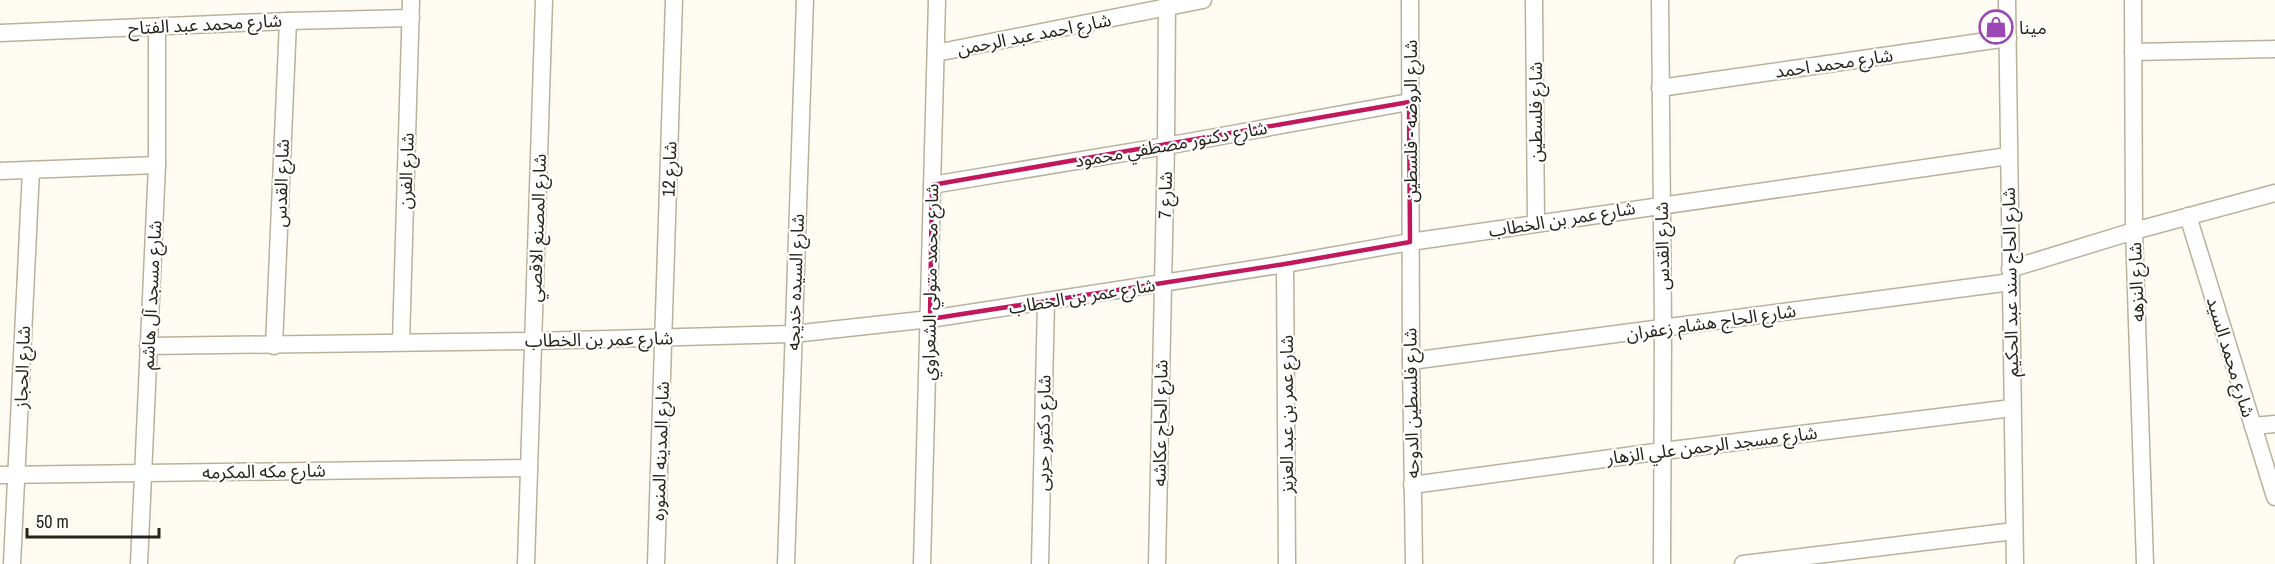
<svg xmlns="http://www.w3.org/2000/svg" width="2275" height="564" font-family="'Archivo Narrow','Noto Sans Arabic',sans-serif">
  <rect width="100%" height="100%" fill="#fefbf2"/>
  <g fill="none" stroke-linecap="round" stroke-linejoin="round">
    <defs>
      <g id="street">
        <path d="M 1410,0 L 1411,361 L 1414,564"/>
        <path d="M 1534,0 L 1536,223"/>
        <path d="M 1660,0 L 1663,328 L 1662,564"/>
        <path d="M 2007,0 L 2015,564"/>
        <path d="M 2133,0 L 2134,231 L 2145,564"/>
        <path d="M 0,33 L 288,21 L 411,18"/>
        <path d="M 2133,52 L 2275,49"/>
        <path d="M 936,53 L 1203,0"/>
        <path d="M 1660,88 L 2008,38"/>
        <path d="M 0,171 L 157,165"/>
        <path d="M 932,185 L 1166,146 L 1409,102"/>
        <path d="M 2188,216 L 2275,497"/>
        <path d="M 1285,264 L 1287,564"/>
        <path d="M 2010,269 L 2134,231 L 2275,193"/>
        <path d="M 401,342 L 411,0"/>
        <path d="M 148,346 L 534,341 L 793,334 L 930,319 L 1285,264 L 1410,242 L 2008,156"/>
        <path d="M 274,346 L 288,21"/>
        <path d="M 1411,361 L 2011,282"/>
        <path d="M 2253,426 L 2275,424"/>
        <path d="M 0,475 L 529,468"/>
        <path d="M 1412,485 L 1663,451 L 2012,408"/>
        <path d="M 12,564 L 31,170"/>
        <path d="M 139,564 L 157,165 L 157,27"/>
        <path d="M 526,564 L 544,0"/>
        <path d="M 656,564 L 674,0"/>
        <path d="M 786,564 L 805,0"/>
        <path d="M 922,564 L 937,0"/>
        <path d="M 1040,564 L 1046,301"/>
        <path d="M 1157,564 L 1166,146 L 1167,0"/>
        <path d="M 1743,564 L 2014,531"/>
      </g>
    </defs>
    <use href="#street" stroke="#b9b19b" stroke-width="19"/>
    <use href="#street" stroke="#fff" stroke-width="16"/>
  </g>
  <path fill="none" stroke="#c2185b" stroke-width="4.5" stroke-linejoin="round" d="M 1409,102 L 1410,242 L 1285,264 L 930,319 L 932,185 Z"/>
  <defs>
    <symbol id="shop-ring" viewBox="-11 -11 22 22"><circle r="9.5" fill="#fff" stroke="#9b47b5" stroke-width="1.5"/><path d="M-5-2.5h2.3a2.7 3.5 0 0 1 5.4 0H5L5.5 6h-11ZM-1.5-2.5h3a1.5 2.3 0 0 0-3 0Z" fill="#9b47b5"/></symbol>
  </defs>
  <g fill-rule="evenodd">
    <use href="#shop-ring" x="1977" y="8" width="38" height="38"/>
  </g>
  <g text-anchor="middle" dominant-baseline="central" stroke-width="4.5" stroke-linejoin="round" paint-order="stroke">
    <g font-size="18" fill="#27241b" stroke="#fff">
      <text transform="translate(205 24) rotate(-3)">شارع محمد عبد الفتاح</text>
      <text transform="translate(1034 34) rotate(-11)">شارع احمد عبد الرحمن</text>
      <text transform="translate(1834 63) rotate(-8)">شارع محمد احمد</text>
      <text transform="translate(1535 112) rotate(-90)">شارع فلسطين</text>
      <text transform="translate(1410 121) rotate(-90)">شارع الروضه - فلسطين</text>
      <text transform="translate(1171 144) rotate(-10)">شارع دكتور مصطفي محمود</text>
      <text transform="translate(669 169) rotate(-88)">شارع 12</text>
      <text transform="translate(406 171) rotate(-88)">شارع الفرن</text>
      <text transform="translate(281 183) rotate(-88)">شارع القدس</text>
      <text transform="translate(1165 195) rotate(-89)">شارع 7</text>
      <text transform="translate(1562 219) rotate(-9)">شارع عمر بن الخطاب</text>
      <text transform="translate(537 228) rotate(-88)">شارع المصنع الاقصي</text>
      <text transform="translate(1662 246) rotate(-91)">شارع القدس</text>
      <text transform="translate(795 282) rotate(-88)">شارع السيده خديجه</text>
      <text transform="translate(930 282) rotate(-89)">شارع محمد متولي الشعراوي</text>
      <text transform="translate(2010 282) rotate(-91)">شارع الحاج سند عبد الحكيم</text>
      <text transform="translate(2136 282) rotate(-92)">شارع النزهه</text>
      <text transform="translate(151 295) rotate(-87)">شارع مسجد آل هاشم</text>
      <text transform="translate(1082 296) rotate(-9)">شارع عمر بن الخطاب</text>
      <text transform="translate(1711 322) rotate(-8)">شارع الحاج هشام زعفران</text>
      <text transform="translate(599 339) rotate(-1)">شارع عمر بن الخطاب</text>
      <text transform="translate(2231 357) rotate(73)">شارع محمد السيد</text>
      <text transform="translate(22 367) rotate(-88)">شارع الحجاز</text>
      <text transform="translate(1411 403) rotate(-91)">شارع فلسطين الدوحه</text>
      <text transform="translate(1286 414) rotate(-90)">شارع عمر بن عبد العزيز</text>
      <text transform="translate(1160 423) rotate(-89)">شارع الحاج عكاشه</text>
      <text transform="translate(1043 433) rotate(-89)">شارع دكتور حربى</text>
      <text transform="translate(1712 445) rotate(-7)">شارع مسجد الرحمن علي الزهار</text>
      <text transform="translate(660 451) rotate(-88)">شارع المدينه المنوره</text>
      <text transform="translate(264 471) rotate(-1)">شارع مكه المكرمه</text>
    </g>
    <g font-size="18" fill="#27241b" stroke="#fff" text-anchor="start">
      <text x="2019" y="27">مينا</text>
    </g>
  </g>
  <path d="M27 528v9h132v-9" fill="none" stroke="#27241b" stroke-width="3"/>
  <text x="36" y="528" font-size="18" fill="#27241b" stroke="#ffffff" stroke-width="4.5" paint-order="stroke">50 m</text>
</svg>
